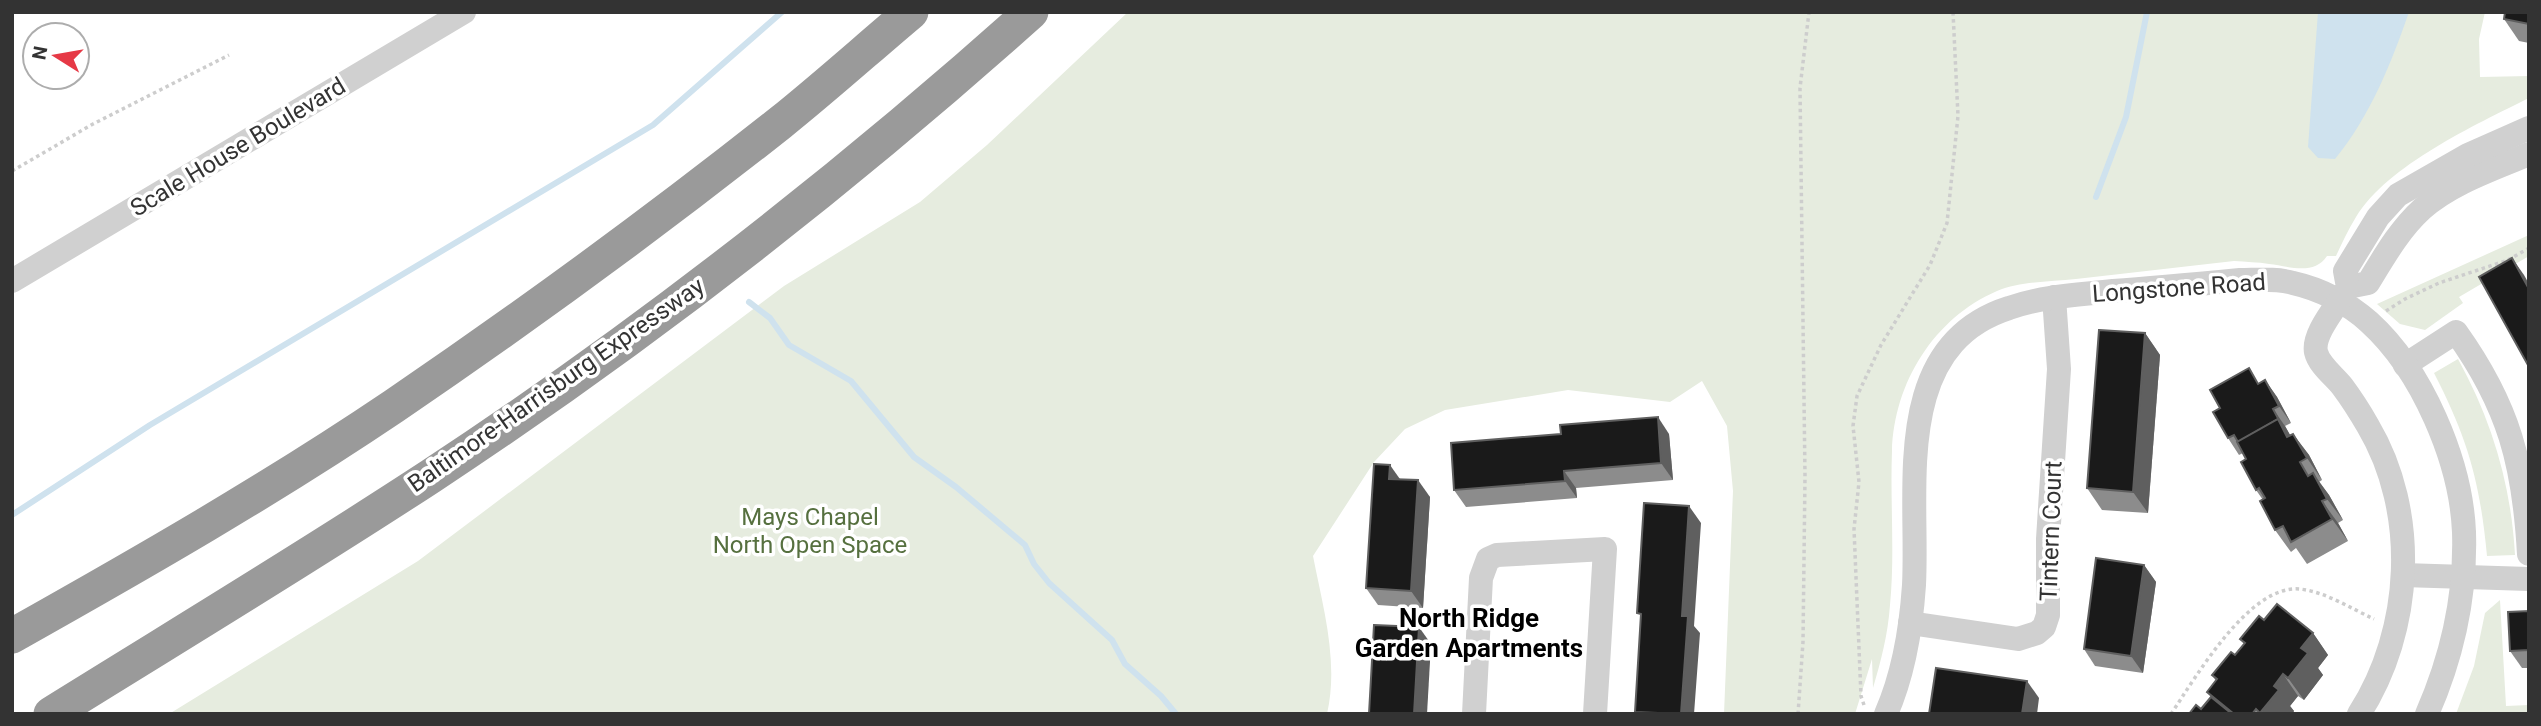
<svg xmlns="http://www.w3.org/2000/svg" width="2541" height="726" font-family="Roboto,sans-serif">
  <rect width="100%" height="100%" fill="#fff"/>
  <g fill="#e6ecdf">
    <path d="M 1128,12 L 2485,12 L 2479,39 L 2480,77 L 2529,76 L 2529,98 C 2475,125 2388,165 2356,217 C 2348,230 2342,243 2336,256 L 2327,256 C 2314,276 2289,266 2269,264 C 2258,262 2246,262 2234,261 C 2181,267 2129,273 2076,279 C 2050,282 2021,281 1997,291 C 1934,318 1894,383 1892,451 C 1890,502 1895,554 1890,605 C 1888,634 1881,661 1873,688 L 1872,659 L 1855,714 L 1724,714 L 1733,491 L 1727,426 L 1702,381 L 1670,402 L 1568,390 L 1445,410 L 1405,429 L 1374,462 L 1313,556 C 1323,607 1339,662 1327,714 L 169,714 L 418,561 L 784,286 L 920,202 L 987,145 Z"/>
    <path d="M 2529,235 L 2529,256 L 2459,297 L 2463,303 L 2425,330 L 2400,324 L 2377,304 Z"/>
    <path d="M 2458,359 C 2492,421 2511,484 2515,555 L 2487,556 C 2480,482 2468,439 2434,373 Z"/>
    <path d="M 2500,600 L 2506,706 L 2529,705 L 2529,714 L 2456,714 L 2474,666 L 2485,613 Z"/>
  </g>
  <path fill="#cfe2ee" d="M 2318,12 L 2409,12 C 2391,64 2370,116 2335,159 L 2318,158 L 2308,147 Z"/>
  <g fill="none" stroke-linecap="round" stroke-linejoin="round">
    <g stroke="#cfe2ee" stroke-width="6">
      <path d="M 2096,197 L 2126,117 L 2147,12"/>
      <path d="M 749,302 L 770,318 L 789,345 L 851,381 L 914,457 L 956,487 L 1025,545 L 1034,564 L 1049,583 L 1112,640 L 1125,664 L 1161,696 L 1176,714"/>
      <path d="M 12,515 L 150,425 L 653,125 L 782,12"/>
    </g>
    <g stroke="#cdcdcd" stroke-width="3.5" stroke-dasharray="3.5 3.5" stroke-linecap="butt">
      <path d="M 12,171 L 93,124 L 229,55"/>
      <path d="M 2386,311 L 2405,299 L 2439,283 L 2508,260 L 2529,248"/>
      <path d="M 1864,705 L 1861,696 L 1854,529 L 1859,482 L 1853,426 L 1857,396 L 1881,345 L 1930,265 L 1947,223 L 1958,116 L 1953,12"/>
      <path d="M 1798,714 L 1803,642 L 1805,476 L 1800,88 L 1809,12"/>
      <path d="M 2171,714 C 2196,677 2249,585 2299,589 C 2324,591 2352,609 2374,619"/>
    </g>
    <g stroke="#d0d0d0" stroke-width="24">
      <path d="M 12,281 L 464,12"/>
      <path d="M 2348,287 L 2368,283 C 2384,257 2399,230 2422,209 C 2451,183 2494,169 2529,154"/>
      <path d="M 2405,365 L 2456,332 C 2509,406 2524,464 2529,554"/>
      <path d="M 2403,575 L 2529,579"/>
      <path d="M 1910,623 L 2018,639 L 2037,633 L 2044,627 L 2048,615 L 2048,539 L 2059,369 L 2054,297"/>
      <path d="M 1474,714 L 1481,578 L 1488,559 L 1497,555 L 1605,549 L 1595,714"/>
      <path d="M 1886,714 C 1904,673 1911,630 1914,585 C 1919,489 1890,346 2009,308 C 2043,296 2078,295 2113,291 C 2156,288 2198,284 2240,280 C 2257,280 2276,278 2293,283 C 2320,289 2348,303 2369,322 C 2422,370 2461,461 2464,532 C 2466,594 2452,657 2427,714"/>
      <path d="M 2359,714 C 2413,630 2419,512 2368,426 C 2360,412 2351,398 2342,386 C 2334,376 2319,365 2316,352 C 2312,333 2339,304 2348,287 L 2345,271 L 2378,217 L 2398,195 L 2468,155 L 2529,128"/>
    </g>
    <g stroke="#9a9a9a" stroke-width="35">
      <path d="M 12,636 C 142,563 271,489 394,406 C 526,316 655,222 780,123 C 825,87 867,49 911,12"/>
      <path d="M 51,714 C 178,635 306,558 431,476 C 642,337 843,180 1031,12"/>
    </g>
  </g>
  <g fill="#8c8c8c">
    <path d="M 2529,12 L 2529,43 L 2519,41 L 2504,19 Z"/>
    <path d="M 2145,333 L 2160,355 L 2148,513 L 2102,510 L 2087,488 Z"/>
    <path d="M 2265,380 L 2277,397 L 2291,423 L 2285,426 L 2290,435 L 2293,434 L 2309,455 L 2322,480 L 2319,482 L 2329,495 L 2343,520 L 2338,523 L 2348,541 L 2307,564 L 2296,548 L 2291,552 L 2275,530 L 2263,500 L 2256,490 L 2246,459 L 2243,453 L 2239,455 L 2228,438 L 2260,383 Z"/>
    <path d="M 1669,434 L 1673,480 L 1576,488 L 1577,498 L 1466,507 L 1454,490 Z"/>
    <path d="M 1400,479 L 1430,497 L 1423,608 L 1378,605 L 1366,588 Z"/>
    <path d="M 2144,565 L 2156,582 L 2143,673 L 2095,666 L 2084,649 Z"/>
    <path d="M 2529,611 L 2529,668 L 2522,668 L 2510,651 Z"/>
    <path d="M 2264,620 L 2313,633 L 2328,655 L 2318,668 L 2323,675 L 2304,700 L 2298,696 L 2290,706 L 2294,711 L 2292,714 L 2189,714 L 2201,709 L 2211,697 L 2207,692 L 2216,681 L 2212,675 L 2235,655 L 2244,644 L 2240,639 Z"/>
  </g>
  <g fill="#5f5f5f">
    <path d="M 2512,258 L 2524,275 L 2529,284 L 2529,289 Z"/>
    <path d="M 2145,333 L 2160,355 L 2148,513 L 2133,492 Z"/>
    <path d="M 2265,380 L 2277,397 L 2291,423 L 2279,406 Z"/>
    <path d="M 2273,409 L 2285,426 L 2303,458 L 2287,437 Z"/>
    <path d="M 1658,417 L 1669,434 L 1673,480 L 1661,463 Z"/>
    <path d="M 2293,434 L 2309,455 L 2322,480 L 2307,458 Z"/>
    <path d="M 1390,465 L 1402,482 L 1389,479 Z"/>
    <path d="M 1564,471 L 1576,488 L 1577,498 L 1565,481 Z"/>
    <path d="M 2313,473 L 2329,495 L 2343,520 L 2327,499 Z"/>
    <path d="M 1418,480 L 1430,497 L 1423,608 L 1411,591 Z"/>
    <path d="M 2322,501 L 2338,523 L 2348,541 L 2332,519 Z"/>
    <path d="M 1689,506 L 1701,523 L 1694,626 L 1700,633 L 1694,714 L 1681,714 L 1682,616 Z"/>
    <path d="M 2144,565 L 2156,582 L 2143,673 L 2131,656 Z"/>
    <path d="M 1419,627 L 1431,644 L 1427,714 L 1414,714 Z"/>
    <path d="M 2313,633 L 2328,655 L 2318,668 L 2323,675 L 2304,700 L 2288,678 L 2301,648 Z"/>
    <path d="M 2283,674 L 2298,696 L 2290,706 L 2294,711 L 2292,714 L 2261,714 L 2274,686 Z"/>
    <path d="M 2027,681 L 2039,698 L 2037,714 L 2022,714 Z"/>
  </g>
  <g fill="#1a1a1a" stroke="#5f5f5f" stroke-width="2">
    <path d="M 2505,12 L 2529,12 L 2529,24 L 2504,19 Z"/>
    <path d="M 2512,258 L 2529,289 L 2529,367 L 2479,277 Z"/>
    <path d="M 2099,330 L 2145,333 L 2133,492 L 2087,488 Z"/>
    <path d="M 2249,368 L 2258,384 L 2265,380 L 2279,406 L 2273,409 L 2281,424 L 2278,419 L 2238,442 L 2234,435 L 2228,438 L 2213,412 L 2220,408 L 2210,390 Z"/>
    <path d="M 1658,417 L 1661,463 L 1564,471 L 1565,481 L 1454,490 L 1451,443 L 1561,434 L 1560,425 Z"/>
    <path d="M 2278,419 L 2287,437 L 2293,434 L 2307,458 L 2300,462 L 2308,476 L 2313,473 L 2327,499 L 2322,501 L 2332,519 L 2291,542 L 2283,526 L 2275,530 L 2260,501 L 2265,498 L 2259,488 L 2256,490 L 2241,462 L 2246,459 L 2237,442 Z"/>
    <path d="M 1374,464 L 1390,465 L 1389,479 L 1418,480 L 1411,591 L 1366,588 Z"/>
    <path d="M 1644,503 L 1689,506 L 1682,616 L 1688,616 L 1681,714 L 1635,712 L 1641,614 L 1637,613 Z"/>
    <path d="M 2096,558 L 2144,565 L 2131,656 L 2084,649 Z"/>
    <path d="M 2277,604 L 2313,633 L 2301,648 L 2308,653 L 2288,678 L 2283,674 L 2274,686 L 2279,690 L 2260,713 L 2256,709 L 2252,714 L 2234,714 L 2207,692 L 2217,679 L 2212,675 L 2231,652 L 2235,655 L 2245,643 L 2240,639 L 2259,616 L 2264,620 Z"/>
    <path d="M 2529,611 L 2529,650 L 2510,651 L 2508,612 Z"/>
    <path d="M 1374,625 L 1419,627 L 1414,714 L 1369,714 Z"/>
    <path d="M 1936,668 L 2027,681 L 2022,714 L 1929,714 Z"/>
    <path d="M 2211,697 L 2232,714 L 2189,714 L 2196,705 L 2201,709 Z"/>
  </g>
  <g text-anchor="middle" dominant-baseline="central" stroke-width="7" stroke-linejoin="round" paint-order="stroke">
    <g font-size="24" fill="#333" stroke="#fff">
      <text transform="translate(238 147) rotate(-31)">Scale House Boulevard</text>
      <text transform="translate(2179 288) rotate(-4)">Longstone Road</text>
      <text transform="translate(556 385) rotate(-35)">Baltimore-Harrisburg Expressway</text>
      <text transform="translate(2051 531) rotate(-88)">Tintern Court</text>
    </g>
    <g font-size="24" fill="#56703f" stroke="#fff">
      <text x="810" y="517">Mays Chapel<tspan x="810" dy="28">North Open Space</tspan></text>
    </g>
    <g font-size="26" font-weight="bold" fill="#000" stroke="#fff">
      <text x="1469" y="618">North Ridge<tspan x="1469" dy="30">Garden Apartments</tspan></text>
    </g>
  </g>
  <rect width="2541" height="726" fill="none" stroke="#333333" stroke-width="28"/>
  <g transform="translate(56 56) rotate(281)"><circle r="33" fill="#ffffff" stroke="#adadad" stroke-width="2"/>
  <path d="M0-5L12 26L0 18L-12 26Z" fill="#e63946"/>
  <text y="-10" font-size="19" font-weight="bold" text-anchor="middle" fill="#333333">N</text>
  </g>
</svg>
